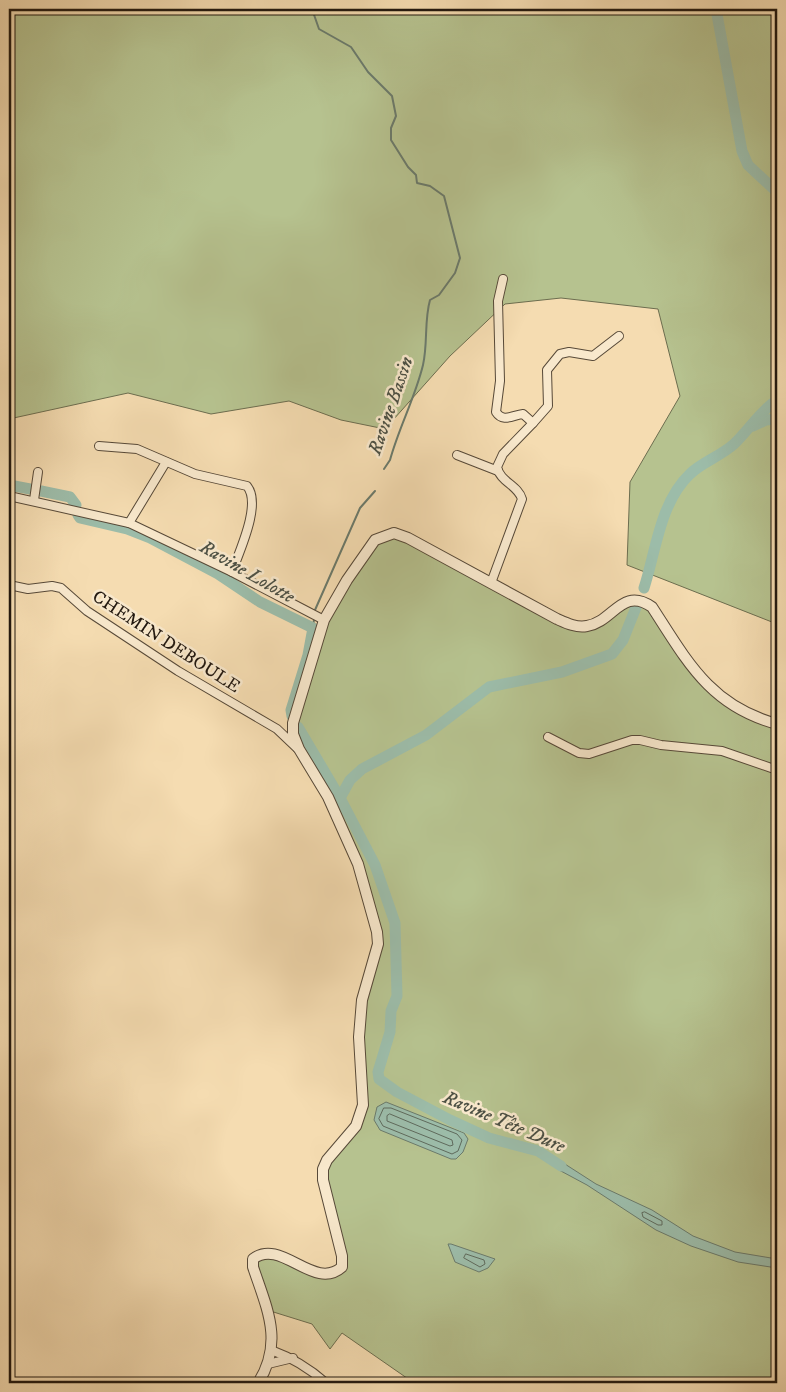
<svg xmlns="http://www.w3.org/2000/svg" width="786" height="1392" font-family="'IM FELL DW Pica',serif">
  <rect width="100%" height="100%" fill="#f5dcb1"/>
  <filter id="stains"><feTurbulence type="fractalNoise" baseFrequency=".004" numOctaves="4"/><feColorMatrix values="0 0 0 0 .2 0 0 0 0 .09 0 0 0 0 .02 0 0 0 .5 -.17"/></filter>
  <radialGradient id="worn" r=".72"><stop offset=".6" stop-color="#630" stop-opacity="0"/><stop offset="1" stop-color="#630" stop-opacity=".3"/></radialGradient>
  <g fill="#b6c28f" stroke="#6c6d4f">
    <path d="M 9,9 L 777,9 L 777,624 L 627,565 L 630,482 L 680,396 L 658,309 L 561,298 L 505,304 L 450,356 L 385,429 L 341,420 L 289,401 L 211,414 L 128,393 L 9,419 Z"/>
    <path d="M 394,533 L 577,627 L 639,600 L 716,693 L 777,724 L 777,1383 L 414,1383 L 342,1333 L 330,1349 L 312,1324 L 267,1310 L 253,1259 L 261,1253 L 310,1270 L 342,1267 L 323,1180 L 334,1151 L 363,1105 L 359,1037 L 378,944 L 362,874 L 293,734 L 324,620 L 375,540 Z"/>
  </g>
  <g fill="#9cbca9" stroke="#6b7a6b">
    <path d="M 386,1102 L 464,1133 L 468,1139 L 463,1152 L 456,1159 L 451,1159 L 380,1130 L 374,1120 L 377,1107 Z"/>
    <path d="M 549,1157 L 554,1157 L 596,1184 L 652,1210 L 693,1236 L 735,1252 L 777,1259 L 777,1268 L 738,1262 L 691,1246 L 656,1230 L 587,1185 L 559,1170 Z"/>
    <path d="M 448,1244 L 451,1244 L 495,1259 L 488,1268 L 479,1272 L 455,1262 Z"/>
  </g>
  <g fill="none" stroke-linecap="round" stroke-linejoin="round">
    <g stroke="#5f6a5c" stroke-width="1">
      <path d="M 384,1108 L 391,1108 L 457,1134 L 462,1140 L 458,1151 L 452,1154 L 383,1126 L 379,1119 Z"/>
      <path d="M 390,1114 L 452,1140 L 453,1145 L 450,1146 L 387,1121 L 387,1116 Z"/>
      <path d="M 645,1212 L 662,1221 L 662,1225 L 658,1225 L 643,1217 L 642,1213 Z"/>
      <path d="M 466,1254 L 484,1260 L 485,1264 L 480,1267 L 464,1258 Z"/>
    </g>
    <g stroke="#6b7a6b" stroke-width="2">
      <path d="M 312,9 L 319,29 L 351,47 L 368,72 L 392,96 L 396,116 L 391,128 L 391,140 L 408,167 L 416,175 L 417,183 L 430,186 L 444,196 L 460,258 L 455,273 L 439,295 L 430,300 C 424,321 428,343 423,365 C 415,398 399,427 390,460 L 384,469"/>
      <path d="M 315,610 L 360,508 L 375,491"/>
      <path d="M 313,628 L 314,619"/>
    </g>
    <g stroke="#9cbca9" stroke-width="11">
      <path d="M 716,9 L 742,151 L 748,165 L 777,192"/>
      <path d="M 753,426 L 766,420 L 777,419"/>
      <path d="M 9,485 L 30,489"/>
      <path d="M 41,491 L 70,497 L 76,505"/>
      <path d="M 78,515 L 80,518 L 127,529 L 150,538 L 218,574 L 260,602 L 313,628 L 308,655 L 291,710 L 292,716"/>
      <path d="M 644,588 C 656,551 660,502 690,474 C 702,462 721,456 734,444 C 749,430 760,411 777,400"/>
      <path d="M 298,727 L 340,798 L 375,865 L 395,923 L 397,996 L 391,1011 L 390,1032 L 378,1072 L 379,1079 L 397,1092 L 450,1120 L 489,1138 L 538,1151 L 561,1166"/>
      <path d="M 340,798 L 350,780 L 362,769 L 426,735 L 489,687 L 562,672 L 612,654 L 623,640 L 637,605"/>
    </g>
    <defs>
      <g id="minor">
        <path d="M 533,423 L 548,406 L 547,370 L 560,354 L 569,352 L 593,356 L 619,336"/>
        <path d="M 99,446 L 137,449 L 195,474 L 247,486 C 262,504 239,552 232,572"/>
        <path d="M 457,455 L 498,471"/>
        <path d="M 9,496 L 129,523 L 232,572 L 324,620"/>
        <path d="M 34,500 L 38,472"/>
        <path d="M 129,523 L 166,462"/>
        <path d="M 491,583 L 522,499 C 518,485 500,482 497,467 L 503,454 L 533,423 L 523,414 C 513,415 503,423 496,412 L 500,381 L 498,301 L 503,279"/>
        <path d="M 9,585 L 28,589 L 52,586 L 61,588 L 87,611 L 178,671 L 277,729 L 297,748"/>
        <path d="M 548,737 L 579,753 L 589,754 L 632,740 L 640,740 L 661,745 L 722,751 L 777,770"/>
        <path d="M 271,1350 C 293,1358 309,1368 326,1383"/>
        <path d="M 268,1364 L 293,1358"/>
      </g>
      <path id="tertiary" d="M 258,1383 C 284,1342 267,1309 253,1267 L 253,1259 C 281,1237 314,1292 342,1267 L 342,1256 L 323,1180 L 323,1169 L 327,1160 L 356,1126 L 363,1105 L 359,1037 L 362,1000 L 378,944 L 377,932 L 358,864 L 328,797 L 299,749 L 293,734 L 293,723 L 324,620 L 347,580 L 375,540 L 394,533 L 408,538 L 557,619 C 566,623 576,628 587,626 C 613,622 622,586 652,607 C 687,661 710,706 777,724"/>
    </defs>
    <use href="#minor" stroke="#574938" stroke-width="10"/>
    <use href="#tertiary" stroke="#574938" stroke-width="12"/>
    <use href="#minor" stroke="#f8e8cc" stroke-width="8"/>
    <use href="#tertiary" stroke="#f8e8cc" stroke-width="10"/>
  </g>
  <g text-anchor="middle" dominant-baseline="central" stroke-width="5" stroke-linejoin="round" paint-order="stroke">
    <g font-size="18" fill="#22180f" stroke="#f8e8cc">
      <text transform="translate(166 642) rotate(33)">CHEMIN DEBOULE</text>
    </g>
    <g font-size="19" font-style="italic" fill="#4d5145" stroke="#f8e8cc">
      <text transform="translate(391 406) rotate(-71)">Ravine Bassin</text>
      <text transform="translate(247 572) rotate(30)">Ravine Lolotte</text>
      <text transform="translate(504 1122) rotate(23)">Ravine Tête Dure</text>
    </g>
  </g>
  <rect width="786" height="1392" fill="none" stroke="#f5dcb1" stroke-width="30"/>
  <rect x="10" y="10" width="766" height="1372" fill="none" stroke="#22180f" stroke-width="2.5"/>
  <rect x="15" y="15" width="756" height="1362" fill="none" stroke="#22180f"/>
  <rect width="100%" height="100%" filter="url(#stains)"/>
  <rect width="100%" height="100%" fill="url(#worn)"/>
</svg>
